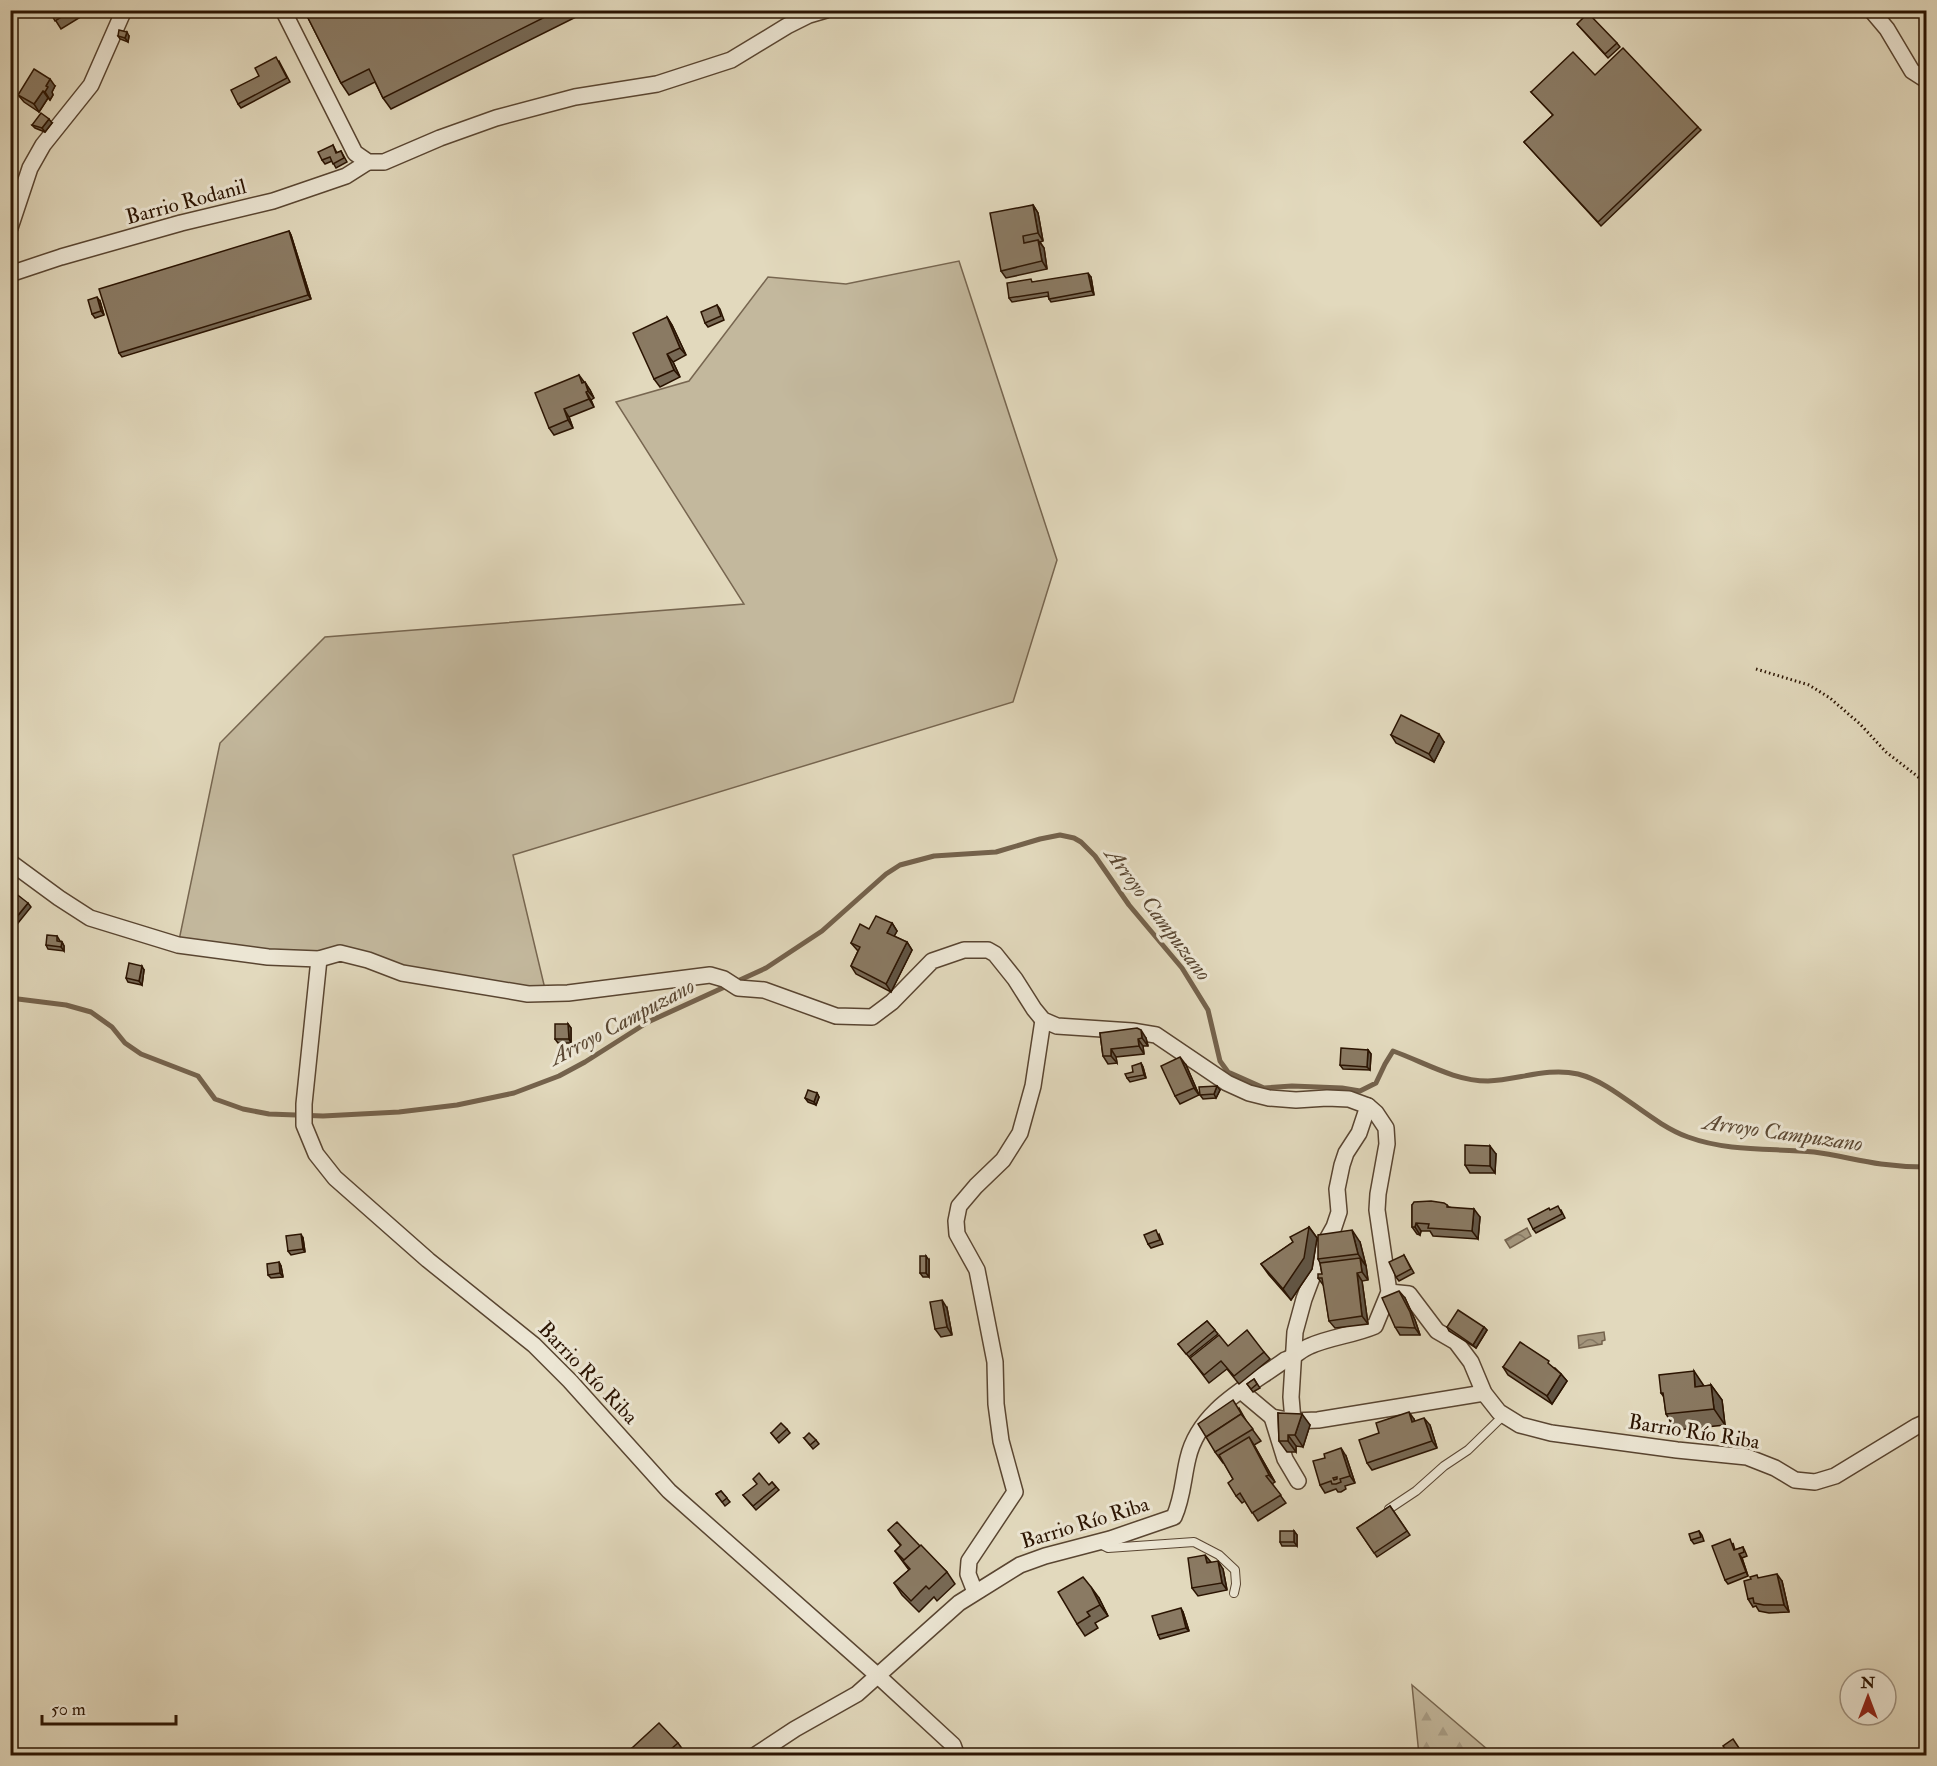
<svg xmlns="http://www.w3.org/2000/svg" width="1937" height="1766" font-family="'IM FELL Double Pica',serif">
  <defs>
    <pattern id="forest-firs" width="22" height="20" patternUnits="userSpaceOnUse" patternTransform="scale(1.5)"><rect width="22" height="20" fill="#c3b89d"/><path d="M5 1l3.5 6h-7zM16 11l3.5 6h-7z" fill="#a89d86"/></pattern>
    <pattern id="water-waves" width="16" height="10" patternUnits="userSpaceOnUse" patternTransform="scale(1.5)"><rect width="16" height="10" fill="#a4967d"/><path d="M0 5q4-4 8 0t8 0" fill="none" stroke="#867964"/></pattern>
  </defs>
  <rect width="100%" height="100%" fill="#e2d9bd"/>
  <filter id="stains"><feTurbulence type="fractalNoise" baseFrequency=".00333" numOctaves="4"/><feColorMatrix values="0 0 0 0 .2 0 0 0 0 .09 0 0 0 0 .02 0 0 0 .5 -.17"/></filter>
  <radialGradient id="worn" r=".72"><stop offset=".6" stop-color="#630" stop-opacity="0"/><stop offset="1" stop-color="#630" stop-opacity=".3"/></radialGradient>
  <path fill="#c3b89d" stroke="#776650" stroke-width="1.5" d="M 959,261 L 1057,560 L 1013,702 L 513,855 L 546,993 L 340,953 L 178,945 L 220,743 L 325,637 L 744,604 L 616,402 L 689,381 L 768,277 L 846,284 Z"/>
  <path fill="url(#forest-firs)" stroke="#776650" stroke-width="1.5" d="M 1412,1685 L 1494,1755 L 1419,1755 Z"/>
  <g fill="url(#water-waves)" stroke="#74624c" stroke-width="1.5">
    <path d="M 1527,1228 L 1531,1236 L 1510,1248 L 1505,1240 Z"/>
    <path d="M 1604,1332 L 1605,1340 L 1602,1341 L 1602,1344 L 1579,1348 L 1578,1336 Z"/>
  </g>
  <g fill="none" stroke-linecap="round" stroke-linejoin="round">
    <path stroke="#74624c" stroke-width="5" d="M 10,998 L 66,1005 L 91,1012 L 112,1027 L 125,1043 L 141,1054 L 198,1076 L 215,1099 L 243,1109 L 269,1114 L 323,1116 L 399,1112 L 457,1105 L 514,1093 L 559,1076 L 585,1062 L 648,1022 L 766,968 L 822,931 L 886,874 L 900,865 L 934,856 L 996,852 L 1040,839 L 1060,835 L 1074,838 L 1081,842 L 1095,856 L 1129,905 L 1182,968 L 1208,1010 L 1220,1061 L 1228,1072 L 1264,1088 L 1292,1086 L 1342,1088 L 1360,1091 L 1376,1083 L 1385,1064 L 1393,1051 C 1424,1062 1454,1081 1488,1081 C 1518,1080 1547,1067 1578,1074 C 1615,1083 1649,1123 1688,1137 C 1729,1152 1772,1148 1814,1152 C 1837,1155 1859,1161 1881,1164 C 1896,1166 1911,1167 1926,1167"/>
    <defs>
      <g id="lane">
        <path d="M 1389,1509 L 1416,1491 L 1444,1466 L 1468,1450 L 1504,1415"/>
        <path d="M 1100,1544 L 1108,1548 L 1194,1542 L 1219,1555 L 1235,1570 L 1236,1584 L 1234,1593"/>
      </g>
      <g id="street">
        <path d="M 283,10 L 355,153 L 368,162 L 384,162 L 440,138 L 496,118 L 575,97 L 657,84 L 731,60 L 787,26 L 809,15 L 826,10"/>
        <path d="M 1871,10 L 1887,29 L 1912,71 L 1926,80"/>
        <path d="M 10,228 L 30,168 L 43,145 L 91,85 L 124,10"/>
        <path d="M 10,274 L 61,257 L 181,223 L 273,201 L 346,176 L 368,162"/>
        <path d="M 10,862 L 59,898 L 90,918 L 178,945 L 268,957 L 319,959 L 340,953 L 368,960 L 402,973 L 528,994 L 568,993 L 710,975 L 724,979 L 738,988 L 764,990 L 836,1016 L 872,1017 L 892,1002 L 932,961 L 964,950 L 988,950 L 995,954 L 1015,979 L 1034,1009 L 1043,1020 L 1057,1026 L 1132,1031 L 1156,1035 L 1227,1083 L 1249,1093 L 1269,1098 L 1296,1100 L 1327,1098 L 1349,1099 L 1368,1106 L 1376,1113 L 1386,1128 L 1387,1144 L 1378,1194 L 1377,1210 L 1389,1292 L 1375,1326 C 1354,1335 1330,1337 1310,1346 C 1300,1350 1295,1357 1285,1360 C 1248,1387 1199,1410 1188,1458 C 1183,1478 1183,1497 1174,1517 L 1110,1539 L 1045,1556 L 1020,1565 L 959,1603 L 857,1694 L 795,1729 L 754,1756"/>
        <path d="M 319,959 L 304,1104 L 304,1125 L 316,1154 L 335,1178 L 428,1260 L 534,1345 L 570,1381 L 669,1491 L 877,1675 L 953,1745 L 957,1756"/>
        <path d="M 1389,1292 L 1409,1294 L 1437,1331 L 1456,1342 L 1471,1362 L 1484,1393 L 1499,1412 L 1520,1425 L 1551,1433 L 1677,1450 L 1747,1457 L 1775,1468 L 1795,1480 L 1815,1482 L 1835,1476 L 1917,1426 L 1926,1422"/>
        <path d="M 1241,1391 L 1272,1417 L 1293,1421 L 1318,1420 L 1484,1393"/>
        <path d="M 1272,1417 L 1285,1459 L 1298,1481"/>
        <path d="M 1293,1421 L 1291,1397 L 1295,1332 L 1304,1299 L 1325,1243 L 1334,1227 L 1339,1212 L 1337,1189 L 1342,1165 L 1346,1153 L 1359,1133 L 1368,1106"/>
        <path d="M 975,1592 L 968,1574 L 969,1561 L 1015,1492 L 1001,1441 L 996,1404 L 995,1362 L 977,1270 L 957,1234 L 956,1221 L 959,1206 L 976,1186 L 1003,1160 L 1020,1133 L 1033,1086 L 1043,1020"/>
      </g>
    </defs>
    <use href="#lane" stroke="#594531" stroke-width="10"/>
    <use href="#street" stroke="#594531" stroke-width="18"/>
    <path stroke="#2b1402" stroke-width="3" stroke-dasharray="1.5 3" stroke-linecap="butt" d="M 1756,669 L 1809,685 L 1830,698 L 1860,724 L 1886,752 L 1926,783"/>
    <use href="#lane" stroke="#ece6d4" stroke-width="8"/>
    <use href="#street" stroke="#ece6d4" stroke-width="15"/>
  </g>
  <g fill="#776955" stroke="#2b1402" stroke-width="1.5">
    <path d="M 49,10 L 92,10 L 61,29 Z"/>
    <path d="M 140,10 L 159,10 L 159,14 Z"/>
    <path d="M 304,10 L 590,10 L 391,109 L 383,98 L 375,82 L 349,95 L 341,83 Z"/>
    <path d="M 1577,24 L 1617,43 L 1620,47 L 1608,58 Z"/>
    <path d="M 118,36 L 129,36 L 128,42 L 120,39 Z"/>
    <path d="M 279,61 L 290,82 L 241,108 L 238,104 L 259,76 Z"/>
    <path d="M 1595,75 L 1698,127 L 1701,130 L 1601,226 L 1524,142 L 1553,115 L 1531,92 Z"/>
    <path d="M 55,86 L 52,92 L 53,95 L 50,100 L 48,98 L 39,112 L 24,102 L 18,95 Z"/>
    <path d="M 52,123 L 45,132 L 35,128 L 32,125 Z"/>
    <path d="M 333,145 L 337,153 L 341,151 L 347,162 L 336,168 L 332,161 L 325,164 L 322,160 Z"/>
    <path d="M 1033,205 L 1038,213 L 1043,241 L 1040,242 L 1044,248 L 1047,269 L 1006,278 L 1001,271 Z"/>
    <path d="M 289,231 L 291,235 L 311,299 L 122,357 L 119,353 Z"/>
    <path d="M 1091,277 L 1094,295 L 1051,302 L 1049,299 L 1048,296 L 1012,302 L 1009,298 L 1033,282 Z"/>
    <path d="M 100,301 L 104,315 L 95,318 L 92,314 Z"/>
    <path d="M 717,305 L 720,309 L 724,320 L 708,327 L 705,323 Z"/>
    <path d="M 667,317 L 672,325 L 686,355 L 673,362 L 680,377 L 660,387 L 654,379 Z"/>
    <path d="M 579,375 L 590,390 L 594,398 L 591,400 L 594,407 L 569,417 L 573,428 L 554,435 L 549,428 Z"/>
    <path d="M 1391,735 L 1444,742 L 1434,762 L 1396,743 Z"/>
    <path d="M 892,923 L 897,931 L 894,936 L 907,942 L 912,950 L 891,992 L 856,974 L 851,966 L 858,951 L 851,943 L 869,929 Z"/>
    <path d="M 57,936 L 60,941 L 62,942 L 64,946 L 64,951 L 48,949 L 46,945 Z"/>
    <path d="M 144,970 L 142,985 L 128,982 L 126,978 Z"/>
    <path d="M 568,1024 L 571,1028 L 571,1043 L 558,1043 L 555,1039 Z"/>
    <path d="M 1100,1033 L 1146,1038 L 1148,1046 L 1143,1046 L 1144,1054 L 1116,1057 L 1117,1063 L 1108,1064 L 1103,1056 Z"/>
    <path d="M 1368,1050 L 1371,1054 L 1370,1070 L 1343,1069 L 1340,1065 Z"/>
    <path d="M 1141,1063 L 1143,1067 L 1146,1078 L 1130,1082 L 1127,1078 Z"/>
    <path d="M 1186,1065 L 1199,1095 L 1180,1104 L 1175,1096 Z"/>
    <path d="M 1220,1090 L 1216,1098 L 1203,1099 L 1200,1095 Z"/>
    <path d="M 817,1093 L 819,1097 L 816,1105 L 808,1102 L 805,1098 Z"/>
    <path d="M 1496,1154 L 1495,1173 L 1470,1173 L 1465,1165 Z"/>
    <path d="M 1412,1205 L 1447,1205 L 1449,1207 L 1480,1217 L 1478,1239 L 1433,1236 L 1430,1231 L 1421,1231 L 1420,1235 L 1417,1234 L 1412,1227 Z"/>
    <path d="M 1550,1210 L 1561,1210 L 1565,1218 L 1536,1233 L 1533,1229 Z"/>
    <path d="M 1309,1227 L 1317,1238 L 1312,1269 L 1291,1300 L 1269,1275 L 1261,1264 L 1293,1242 Z"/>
    <path d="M 1159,1234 L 1163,1244 L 1151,1248 L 1148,1244 Z"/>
    <path d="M 303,1238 L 305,1252 L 291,1255 L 288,1251 Z"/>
    <path d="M 1360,1242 L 1366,1266 L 1368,1280 L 1362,1281 L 1368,1324 L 1335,1328 L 1329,1321 L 1324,1286 L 1318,1278 L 1322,1274 L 1320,1263 L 1318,1259 Z"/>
    <path d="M 1404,1255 L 1414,1273 L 1399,1281 L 1396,1277 Z"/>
    <path d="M 929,1260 L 929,1277 L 923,1277 L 920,1273 Z"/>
    <path d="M 279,1262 L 281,1266 L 283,1277 L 271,1278 L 268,1275 Z"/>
    <path d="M 1405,1298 L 1415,1320 L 1420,1335 L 1400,1335 L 1395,1327 Z"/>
    <path d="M 947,1308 L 952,1335 L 941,1337 L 935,1329 Z"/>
    <path d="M 1207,1321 L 1218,1334 L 1189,1357 L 1178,1344 Z"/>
    <path d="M 1447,1327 L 1484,1327 L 1487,1330 L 1476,1348 L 1449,1331 Z"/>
    <path d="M 1228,1346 L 1264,1352 L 1270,1359 L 1239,1384 L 1227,1369 L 1209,1383 L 1190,1358 Z"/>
    <path d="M 1503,1367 L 1555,1368 L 1561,1374 L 1567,1381 L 1552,1404 L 1508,1375 Z"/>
    <path d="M 1254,1379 L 1260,1388 L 1253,1392 L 1247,1384 Z"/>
    <path d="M 1711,1385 L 1722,1400 L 1725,1425 L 1676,1430 L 1666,1414 L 1664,1397 L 1661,1393 Z"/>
    <path d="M 1239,1408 L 1247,1422 L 1261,1441 L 1254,1445 L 1275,1482 L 1272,1484 L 1286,1503 L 1258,1521 L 1245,1501 L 1242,1503 L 1236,1496 L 1233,1479 L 1224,1463 L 1223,1463 L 1215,1452 Z"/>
    <path d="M 1278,1413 L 1310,1425 L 1303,1447 L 1296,1446 L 1296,1452 L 1287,1452 L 1279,1441 Z"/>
    <path d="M 1414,1419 L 1415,1421 L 1430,1425 L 1437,1448 L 1372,1470 L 1367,1463 L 1379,1433 Z"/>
    <path d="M 787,1429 L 790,1433 L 779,1443 L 771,1433 Z"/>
    <path d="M 804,1438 L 816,1440 L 819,1444 L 813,1449 Z"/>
    <path d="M 1346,1456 L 1355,1483 L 1345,1486 L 1346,1489 L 1341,1492 L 1338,1492 L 1336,1489 L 1325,1493 L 1320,1485 Z"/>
    <path d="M 772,1482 L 779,1490 L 756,1510 L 743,1495 L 769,1485 Z"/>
    <path d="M 721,1491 L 730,1502 L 725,1506 L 716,1494 Z"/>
    <path d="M 1390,1506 L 1410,1535 L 1377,1557 L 1357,1528 Z"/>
    <path d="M 888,1530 L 920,1546 L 947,1572 L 955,1584 L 937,1601 L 934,1597 L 919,1612 L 902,1595 L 894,1583 L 909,1570 L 895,1551 L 901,1546 Z"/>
    <path d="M 1294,1531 L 1297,1535 L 1297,1546 L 1282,1546 L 1280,1542 Z"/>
    <path d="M 1699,1531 L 1702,1535 L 1704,1541 L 1694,1544 L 1691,1540 Z"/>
    <path d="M 1733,1543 L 1735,1550 L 1743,1547 L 1745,1551 L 1747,1556 L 1742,1558 L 1748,1576 L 1728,1584 L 1725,1580 Z"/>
    <path d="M 1211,1563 L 1223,1569 L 1227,1590 L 1198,1596 L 1192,1588 Z"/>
    <path d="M 1759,1578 L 1782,1581 L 1789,1612 L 1769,1613 L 1759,1611 L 1756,1606 L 1753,1607 L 1748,1599 Z"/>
    <path d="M 1099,1598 L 1108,1616 L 1095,1623 L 1098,1628 L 1085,1636 L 1077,1624 Z"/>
    <path d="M 1183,1612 L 1189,1631 L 1160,1639 L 1158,1635 Z"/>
    <path d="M 678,1743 L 686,1754 L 685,1755 L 637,1755 L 632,1748 Z"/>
  </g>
  <g fill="#615545" stroke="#2b1402" stroke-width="1.5">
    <path d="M 127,32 L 129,36 L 128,42 L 125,38 Z"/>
    <path d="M 50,79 L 55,86 L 52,92 L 53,95 L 50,100 L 45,92 L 46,86 Z"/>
    <path d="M 43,91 L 48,98 L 39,112 L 34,104 Z"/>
    <path d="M 49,119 L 52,123 L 45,132 L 42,128 Z"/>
    <path d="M 1033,205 L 1038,213 L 1043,241 L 1038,233 Z"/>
    <path d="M 289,231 L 291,235 L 311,299 L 308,295 Z"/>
    <path d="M 1038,240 L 1044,248 L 1047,269 L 1042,261 Z"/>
    <path d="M 1088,273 L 1091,277 L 1094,295 L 1092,291 Z"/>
    <path d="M 97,297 L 100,301 L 104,315 L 101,311 Z"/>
    <path d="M 667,317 L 672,325 L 686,355 L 680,348 Z"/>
    <path d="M 667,354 L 673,362 L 680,377 L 674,370 Z"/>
    <path d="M 585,382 L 590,390 L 594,398 L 588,391 Z"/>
    <path d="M 586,392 L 591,400 L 594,407 L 589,399 Z"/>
    <path d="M 564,409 L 569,417 L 573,428 L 568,420 Z"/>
    <path d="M 1439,734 L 1444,742 L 1434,762 L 1429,754 Z"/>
    <path d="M 28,903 L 31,907 L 14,928 L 11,924 Z"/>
    <path d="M 892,923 L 897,931 L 892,940 L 887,933 Z"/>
    <path d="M 62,942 L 64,946 L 64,951 L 61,947 Z"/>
    <path d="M 907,942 L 912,950 L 891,992 L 886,984 Z"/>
    <path d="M 142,966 L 144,970 L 142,985 L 139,981 Z"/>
    <path d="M 568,1024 L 571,1028 L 571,1043 L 569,1039 Z"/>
    <path d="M 1141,1030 L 1146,1038 L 1148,1046 L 1142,1038 Z"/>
    <path d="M 1138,1039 L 1143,1046 L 1144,1054 L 1139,1046 Z"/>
    <path d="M 1111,1049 L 1116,1057 L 1117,1063 L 1111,1056 Z"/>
    <path d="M 1368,1050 L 1371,1054 L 1370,1070 L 1367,1067 Z"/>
    <path d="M 1180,1057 L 1186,1065 L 1199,1095 L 1194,1088 Z"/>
    <path d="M 1141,1063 L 1143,1067 L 1146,1078 L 1144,1075 Z"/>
    <path d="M 1217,1086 L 1220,1090 L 1216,1098 L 1214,1094 Z"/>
    <path d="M 817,1093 L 819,1097 L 816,1105 L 814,1102 Z"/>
    <path d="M 1490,1146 L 1496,1154 L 1495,1173 L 1490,1166 Z"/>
    <path d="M 1474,1209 L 1480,1217 L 1478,1239 L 1472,1231 Z"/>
    <path d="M 1416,1223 L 1421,1231 L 1420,1235 L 1415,1227 Z"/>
    <path d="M 1309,1227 L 1317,1238 L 1312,1269 L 1291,1300 L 1283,1289 Z"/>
    <path d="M 1352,1230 L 1360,1242 L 1366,1266 L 1358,1254 Z"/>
    <path d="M 301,1234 L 303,1238 L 305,1252 L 303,1249 Z"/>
    <path d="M 926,1256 L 929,1260 L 929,1277 L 926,1273 Z"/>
    <path d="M 1360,1258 L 1366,1266 L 1368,1280 L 1362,1272 Z"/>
    <path d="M 279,1262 L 281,1266 L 283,1277 L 280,1273 Z"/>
    <path d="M 1357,1273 L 1362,1281 L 1368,1324 L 1362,1316 Z"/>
    <path d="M 1399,1291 L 1405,1298 L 1415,1320 L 1420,1335 L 1415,1328 Z"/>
    <path d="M 942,1300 L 947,1308 L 952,1335 L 947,1327 Z"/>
    <path d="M 1484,1327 L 1487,1330 L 1476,1348 L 1473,1345 Z"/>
    <path d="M 1694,1371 L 1704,1386 L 1695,1387 Z"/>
    <path d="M 1561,1374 L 1567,1381 L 1552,1404 L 1547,1396 Z"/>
    <path d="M 1711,1385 L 1722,1400 L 1725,1425 L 1714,1409 Z"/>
    <path d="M 1409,1412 L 1414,1419 L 1417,1430 L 1412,1422 Z"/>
    <path d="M 1302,1414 L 1310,1425 L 1303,1447 L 1295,1435 Z"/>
    <path d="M 1424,1418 L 1430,1425 L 1437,1448 L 1432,1441 Z"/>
    <path d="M 1288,1435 L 1296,1446 L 1296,1452 L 1288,1441 Z"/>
    <path d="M 1249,1437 L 1254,1445 L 1275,1482 L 1269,1475 Z"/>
    <path d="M 1341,1448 L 1346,1456 L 1355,1483 L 1350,1476 Z"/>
    <path d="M 1294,1531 L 1297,1535 L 1297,1546 L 1294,1542 Z"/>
    <path d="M 1739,1554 L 1742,1558 L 1748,1576 L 1746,1572 Z"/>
    <path d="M 1205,1555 L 1211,1562 L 1207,1563 Z"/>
    <path d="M 1218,1561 L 1223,1569 L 1227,1590 L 1222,1583 Z"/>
    <path d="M 1777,1574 L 1782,1581 L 1789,1612 L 1784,1605 Z"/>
    <path d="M 1091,1587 L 1099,1598 L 1108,1616 L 1100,1605 Z"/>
    <path d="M 1181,1608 L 1183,1612 L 1189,1631 L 1186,1628 Z"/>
  </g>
  <g fill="#8a7a63" stroke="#2b1402" stroke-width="1.5" fill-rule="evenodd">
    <path d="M 49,10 L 73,10 L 55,21 Z"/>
    <path d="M 304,10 L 559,10 L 383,98 L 369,69 L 341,83 Z"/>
    <path d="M 1588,13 L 1617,43 L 1605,54 L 1577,24 Z"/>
    <path d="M 119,30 L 127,32 L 125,38 L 118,36 Z"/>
    <path d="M 1623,48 L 1698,127 L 1598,222 L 1524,142 L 1553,115 L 1531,92 L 1573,52 L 1595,75 Z"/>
    <path d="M 276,57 L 287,78 L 238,104 L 231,90 L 259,76 L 255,68 Z"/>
    <path d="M 34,69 L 50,79 L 46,86 L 48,87 L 45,92 L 43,91 L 34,104 L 18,95 Z"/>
    <path d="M 41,113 L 49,119 L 42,128 L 32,125 Z"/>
    <path d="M 333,145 L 336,153 L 341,151 L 344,158 L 333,164 L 330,157 L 322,160 L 318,152 Z"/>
    <path d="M 1033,205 L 1038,233 L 1023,236 L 1024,243 L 1038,240 L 1042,261 L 1001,271 L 990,213 Z"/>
    <path d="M 289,231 L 308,295 L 119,353 L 99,289 Z"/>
    <path d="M 1088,273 L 1092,291 L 1049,299 L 1048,292 L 1009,298 L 1007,283 L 1031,279 L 1032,282 Z"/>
    <path d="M 97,297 L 101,311 L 92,314 L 88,300 Z"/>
    <path d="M 717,305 L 721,316 L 705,323 L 701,312 Z"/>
    <path d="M 667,317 L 680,348 L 667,354 L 674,370 L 654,379 L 633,333 Z"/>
    <path d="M 579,375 L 582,383 L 585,382 L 588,391 L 586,392 L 589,399 L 564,409 L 568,420 L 549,428 L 535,393 Z"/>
    <path d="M 1401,715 L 1439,734 L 1429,754 L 1391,735 Z"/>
    <path d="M 10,889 L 28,903 L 11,924 L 10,923 Z"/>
    <path d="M 876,916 L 892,923 L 887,933 L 907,942 L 886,984 L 851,966 L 860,947 L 851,943 L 860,924 L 869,929 Z"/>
    <path d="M 47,935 L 57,936 L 57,941 L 62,942 L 61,947 L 46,945 Z"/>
    <path d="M 129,963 L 142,966 L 139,981 L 126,978 Z"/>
    <path d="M 555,1024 L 568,1024 L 569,1039 L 555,1039 Z"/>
    <path d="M 1137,1028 L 1141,1030 L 1142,1038 L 1138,1039 L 1139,1046 L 1111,1049 L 1111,1056 L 1103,1056 L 1100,1033 Z"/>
    <path d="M 1341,1048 L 1368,1050 L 1367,1067 L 1340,1065 Z"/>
    <path d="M 1180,1057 L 1194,1088 L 1175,1096 L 1161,1066 Z"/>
    <path d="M 1141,1063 L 1144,1075 L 1127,1078 L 1125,1074 L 1133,1072 L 1132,1066 Z"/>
    <path d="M 1217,1086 L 1214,1094 L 1200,1095 L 1199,1087 Z"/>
    <path d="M 808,1090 L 817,1093 L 814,1102 L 805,1098 Z"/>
    <path d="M 1465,1145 L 1490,1146 L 1490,1166 L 1465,1165 Z"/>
    <path d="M 1431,1201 L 1444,1203 L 1447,1205 L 1447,1207 L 1474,1209 L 1472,1231 L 1428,1228 L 1429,1224 L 1416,1223 L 1415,1227 L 1412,1227 L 1412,1205 L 1414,1202 Z"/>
    <path d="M 1558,1206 L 1562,1214 L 1533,1229 L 1528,1219 L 1549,1208 L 1550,1210 Z"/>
    <path d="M 1309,1227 L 1304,1258 L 1283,1289 L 1261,1264 L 1293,1242 L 1290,1237 Z"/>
    <path d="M 1156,1230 L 1160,1240 L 1148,1244 L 1144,1235 Z"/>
    <path d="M 1352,1230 L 1358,1254 L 1318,1259 L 1318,1235 Z"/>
    <path d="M 301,1234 L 303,1249 L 288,1251 L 286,1236 Z"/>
    <path d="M 1404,1255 L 1411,1269 L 1396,1277 L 1389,1262 Z"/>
    <rect x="920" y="1256" width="6" height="17"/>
    <path d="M 1360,1258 L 1362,1272 L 1357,1273 L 1362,1316 L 1329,1321 L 1322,1278 L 1318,1278 L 1318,1274 L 1322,1274 L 1320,1263 Z"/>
    <path d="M 279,1262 L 280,1273 L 268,1275 L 267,1264 Z"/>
    <path d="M 1399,1291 L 1410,1312 L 1415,1328 L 1395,1327 L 1382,1298 Z"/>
    <path d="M 942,1300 L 947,1327 L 935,1329 L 930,1302 Z"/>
    <path d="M 1458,1310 L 1484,1327 L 1473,1345 L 1447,1327 Z"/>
    <path d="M 1207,1321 L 1215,1330 L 1186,1354 L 1178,1344 Z"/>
    <path d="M 1247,1330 L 1264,1352 L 1234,1376 L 1221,1361 L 1204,1375 L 1190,1358 L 1219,1335 L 1228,1346 Z"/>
    <path d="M 1520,1342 L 1549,1361 L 1548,1363 L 1561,1374 L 1547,1396 L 1503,1367 Z"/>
    <path d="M 1694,1371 L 1695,1387 L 1711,1385 L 1714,1409 L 1666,1414 L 1663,1393 L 1661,1393 L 1659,1375 Z"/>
    <path d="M 1254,1379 L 1257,1384 L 1251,1389 L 1247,1384 Z"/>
    <path d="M 1233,1400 L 1244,1418 L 1241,1414 L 1206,1437 L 1198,1424 Z"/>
    <path d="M 1409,1412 L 1412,1422 L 1424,1418 L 1432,1441 L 1367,1463 L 1359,1440 L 1379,1433 L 1376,1423 Z"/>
    <path d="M 1278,1413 L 1302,1414 L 1295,1435 L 1288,1435 L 1288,1441 L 1279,1441 Z"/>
    <path d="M 1241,1414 L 1253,1429 L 1215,1452 L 1206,1437 Z"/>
    <path d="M 781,1423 L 787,1429 L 776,1439 L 771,1433 Z"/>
    <path d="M 809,1433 L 816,1440 L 810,1445 L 804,1438 Z"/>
    <path d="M 1249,1437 L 1269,1475 L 1266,1476 L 1281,1495 L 1252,1513 L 1240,1493 L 1236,1496 L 1228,1483 L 1233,1479 L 1219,1455 Z"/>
    <path d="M 1341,1448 L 1350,1476 L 1340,1479 L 1341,1482 L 1336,1484 L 1332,1484 L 1331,1481 L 1320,1485 L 1313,1461 L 1325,1458 L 1324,1454 ZM 1337,1477 L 1337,1479 L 1334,1480 L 1333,1478 Z"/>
    <path d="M 759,1473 L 769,1485 L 772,1482 L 776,1487 L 753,1506 L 743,1495 L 757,1484 L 753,1479 Z"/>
    <path d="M 721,1491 L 727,1498 L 722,1502 L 716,1494 Z"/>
    <path d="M 1390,1506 L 1407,1531 L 1374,1553 L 1357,1528 Z"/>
    <path d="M 897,1522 L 920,1546 L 904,1560 L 895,1551 L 901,1545 L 888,1530 Z"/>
    <rect x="1280" y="1531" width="14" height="11"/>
    <path d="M 1699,1531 L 1701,1537 L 1691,1540 L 1689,1534 Z"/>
    <path d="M 1730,1539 L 1734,1550 L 1743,1547 L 1744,1552 L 1739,1554 L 1746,1572 L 1725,1580 L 1712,1546 Z"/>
    <path d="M 921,1545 L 947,1572 L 929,1589 L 926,1586 L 911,1601 L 894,1583 L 910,1569 L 903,1561 Z"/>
    <path d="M 1205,1555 L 1207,1563 L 1218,1561 L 1222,1583 L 1192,1588 L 1188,1558 Z"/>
    <path d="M 1777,1574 L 1784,1605 L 1764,1605 L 1754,1603 L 1753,1598 L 1748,1599 L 1744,1581 L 1751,1579 L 1750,1577 L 1757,1575 L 1758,1578 Z"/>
    <path d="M 1083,1577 L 1091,1587 L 1100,1605 L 1087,1612 L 1090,1616 L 1077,1624 L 1058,1592 Z"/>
    <path d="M 1181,1608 L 1186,1628 L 1158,1635 L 1152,1616 Z"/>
    <path d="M 659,1723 L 678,1743 L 664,1755 L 640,1755 L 632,1748 Z"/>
    <path d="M 1733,1739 L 1743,1754 L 1741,1755 L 1730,1755 L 1723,1746 Z"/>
  </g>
  <g text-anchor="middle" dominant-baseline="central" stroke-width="6" stroke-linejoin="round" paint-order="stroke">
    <g font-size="21" fill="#2b1402" stroke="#ece6d4">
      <text transform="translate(186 202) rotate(-15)">Barrio Rodanil</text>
      <text transform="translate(588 1373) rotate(46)">Barrio Río Riba</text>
      <text transform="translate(1694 1432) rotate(9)">Barrio Río Riba</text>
      <text transform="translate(1085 1523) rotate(-17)">Barrio Río Riba</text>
    </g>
    <g font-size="22" font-style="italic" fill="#5b4833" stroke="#ece6d4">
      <text transform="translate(1158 914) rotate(53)">Arroyo Campuzano</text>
      <text transform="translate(622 1022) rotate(-28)">Arroyo Campuzano</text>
      <text transform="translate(1783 1133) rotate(8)">Arroyo Campuzano</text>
    </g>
  </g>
  <rect width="1937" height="1766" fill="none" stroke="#e2d9bd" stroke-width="36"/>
  <rect x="12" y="12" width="1913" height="1742" fill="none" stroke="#2b1402" stroke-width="3"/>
  <rect x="18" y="18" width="1901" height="1730" fill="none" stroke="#2b1402" stroke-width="1.5"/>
  <g transform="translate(1868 1697)"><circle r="28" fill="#ece6d4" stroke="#9f9280" stroke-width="1.5"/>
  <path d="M0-4.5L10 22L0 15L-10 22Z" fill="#8f2418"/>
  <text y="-9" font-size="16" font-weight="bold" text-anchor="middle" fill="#2b1402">N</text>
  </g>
  <path d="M42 1715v9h134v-9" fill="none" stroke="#2b1402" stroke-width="3"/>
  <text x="51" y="1715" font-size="18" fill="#2b1402" stroke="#ece6d4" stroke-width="4.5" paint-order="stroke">50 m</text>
  <rect width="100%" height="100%" filter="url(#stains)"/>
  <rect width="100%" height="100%" fill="url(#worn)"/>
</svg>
